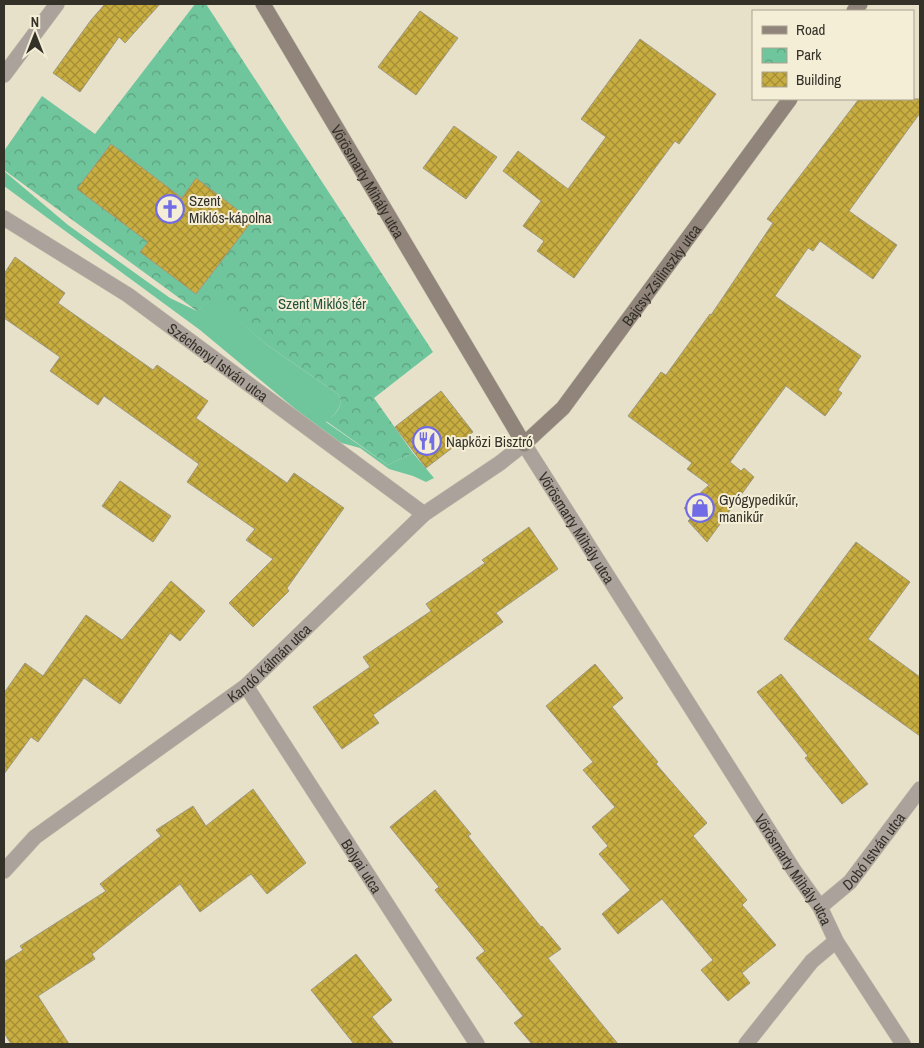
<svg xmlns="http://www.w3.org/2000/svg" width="924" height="1048" font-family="'Archivo Narrow',sans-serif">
  <defs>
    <pattern id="park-crowns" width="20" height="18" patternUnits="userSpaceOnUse" patternTransform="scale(1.25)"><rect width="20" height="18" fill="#70c69c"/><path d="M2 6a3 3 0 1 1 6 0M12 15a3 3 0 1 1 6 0" fill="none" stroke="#5da17f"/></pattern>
    <pattern id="building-cross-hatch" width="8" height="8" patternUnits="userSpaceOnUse" patternTransform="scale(1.25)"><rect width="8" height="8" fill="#c8ad40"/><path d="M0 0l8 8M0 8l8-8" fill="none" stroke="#a38d36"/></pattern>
  </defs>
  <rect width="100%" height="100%" fill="#e7e1ca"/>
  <path fill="#70c69c" d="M 4,171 L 68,225 L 170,298 L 197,311 L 213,298 L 267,345 L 338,394 L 341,401 C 339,411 334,415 326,422 L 388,465 L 413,453 L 434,478 L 426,482 L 413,476 L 389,469 L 360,448 L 334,441 L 200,330 L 4,186 Z"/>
  <path fill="url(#park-crowns)" d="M 195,4 L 206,4 L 433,352 L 374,398 L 413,453 L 388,465 L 326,421 C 335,415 339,411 341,401 L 338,394 L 267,345 L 213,299 L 197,311 L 4,170 L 4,151 L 42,96 L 95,134 Z"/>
  <g fill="url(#building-cross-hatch)" stroke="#9e9983">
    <path d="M 105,4 L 160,4 L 125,43 L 119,37 L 80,92 L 53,73 L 91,20 Z"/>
    <path d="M 420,11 L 458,38 L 416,95 L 378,67 Z"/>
    <path d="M 640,39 L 716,94 L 679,144 L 675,141 L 574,278 L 537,251 L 544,241 L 523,226 L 541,201 L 503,171 L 518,151 L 568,189 L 606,137 L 581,119 Z"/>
    <path d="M 859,99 L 920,99 L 920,113 L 849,211 L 897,245 L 873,279 L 820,241 L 813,251 L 808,248 L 775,296 L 861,356 L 838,390 L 842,393 L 825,416 L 786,386 L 730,462 L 741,471 L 744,468 L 754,477 L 707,542 L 688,521 L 692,517 L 684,508 L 709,485 L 687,469 L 692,463 L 628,416 L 661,372 L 666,375 L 710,314 L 711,315 L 773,223 L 767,219 Z"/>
    <path d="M 454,126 L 497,157 L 466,199 L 423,168 Z"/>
    <path d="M 111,144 L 182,198 L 196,178 L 252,221 L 196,294 L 140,252 L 148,242 L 77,189 Z"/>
    <path d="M 15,257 L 65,293 L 58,303 L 153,370 L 157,365 L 208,401 L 196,418 L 287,483 L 294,473 L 344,508 L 287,588 L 289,591 L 253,627 L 229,603 L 273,559 L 246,540 L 255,529 L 187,482 L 199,464 L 104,396 L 98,405 L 50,371 L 60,357 L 4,318 L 4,274 Z"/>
    <path d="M 441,391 L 473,432 L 426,468 L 395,427 Z"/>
    <path d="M 120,481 L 171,516 L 153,542 L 102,506 Z"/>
    <path d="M 529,527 L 558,569 L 496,613 L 503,622 L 373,715 L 379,723 L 342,749 L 313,707 L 370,667 L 363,657 L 431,611 L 426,604 L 485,563 L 482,560 Z"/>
    <path d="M 856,542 L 910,582 L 868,639 L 920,677 L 920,736 L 784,639 Z"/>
    <path d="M 171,581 L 205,611 L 180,641 L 170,633 L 120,704 L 84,678 L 38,742 L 31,737 L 4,774 L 4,693 L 25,663 L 43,676 L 86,615 L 122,640 Z"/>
    <path d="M 595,664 L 623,698 L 612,707 L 658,762 L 656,764 L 707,823 L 693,836 L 747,900 L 742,905 L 776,945 L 742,973 L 750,983 L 728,1001 L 701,970 L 713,960 L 662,899 L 618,934 L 602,914 L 630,890 L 599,854 L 608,846 L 592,827 L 615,807 L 583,770 L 593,762 L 546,706 Z"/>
    <path d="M 781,674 L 868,784 L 842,804 L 805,758 L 808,756 L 757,692 Z"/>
    <path d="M 253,789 L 306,863 L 267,894 L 251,874 L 200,912 L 180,884 L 92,954 L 95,959 L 38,996 L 69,1044 L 11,1044 L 4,1033 L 4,962 L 23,950 L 20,946 L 106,891 L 100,884 L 161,836 L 156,830 L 193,806 L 206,826 Z"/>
    <path d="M 435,790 L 471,834 L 468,836 L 541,927 L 542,926 L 561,949 L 548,958 L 618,1044 L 532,1044 L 514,1023 L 523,1016 L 476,958 L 485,951 L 435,890 L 439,887 L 390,827 Z"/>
    <path d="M 356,954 L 392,1000 L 372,1017 L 394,1044 L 354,1044 L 311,990 Z"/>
  </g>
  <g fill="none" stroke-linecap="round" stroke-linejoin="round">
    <defs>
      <g id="street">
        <path d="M 4,75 L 57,4"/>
        <path id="s1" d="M 4,218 L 128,295 L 424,514"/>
        <path id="s2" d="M 246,686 L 477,1044"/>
        <path id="s3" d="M 4,871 L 35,837 L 246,686 L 424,514 L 500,463 L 524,444 L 795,872 L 820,907 L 836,941 L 903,1044"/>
        <path id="s4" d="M 820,907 L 850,882 L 920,789"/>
        <path d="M 746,1044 L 812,961 L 836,941"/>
      </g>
      <g id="secondary">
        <path id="s5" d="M 263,4 L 524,444 L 563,408 L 790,99"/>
        <path d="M 854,11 L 860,4"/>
      </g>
    </defs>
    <use href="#street" stroke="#c3beaa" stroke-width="16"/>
    <use href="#secondary" stroke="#c3beaa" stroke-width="16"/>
    <use href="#street" stroke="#aba29b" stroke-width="15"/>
    <use href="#secondary" stroke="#91847a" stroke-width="15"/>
  </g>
  <defs>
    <symbol id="church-ring" viewBox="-11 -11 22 22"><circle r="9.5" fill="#f4eed7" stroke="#716be5" stroke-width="1.5"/><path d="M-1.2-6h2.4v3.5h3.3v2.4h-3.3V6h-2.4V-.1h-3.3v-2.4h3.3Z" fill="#716be5"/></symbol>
    <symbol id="restaurant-ring" viewBox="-11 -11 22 22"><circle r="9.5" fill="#f4eed7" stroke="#716be5" stroke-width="1.5"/><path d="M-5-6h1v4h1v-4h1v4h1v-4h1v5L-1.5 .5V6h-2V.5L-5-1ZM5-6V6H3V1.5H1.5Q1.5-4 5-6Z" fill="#716be5"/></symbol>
    <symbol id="shop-ring" viewBox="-11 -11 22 22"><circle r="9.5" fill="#f4eed7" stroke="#716be5" stroke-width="1.5"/><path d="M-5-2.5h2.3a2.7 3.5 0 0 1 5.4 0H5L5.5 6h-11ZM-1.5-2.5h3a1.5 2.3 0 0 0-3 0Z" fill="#716be5"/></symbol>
  </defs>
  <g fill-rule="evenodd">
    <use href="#church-ring" x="154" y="193" width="32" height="32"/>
    <use href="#restaurant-ring" x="411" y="425" width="32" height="32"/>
    <use href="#shop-ring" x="684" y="492" width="32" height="32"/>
  </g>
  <g text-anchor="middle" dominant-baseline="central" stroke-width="4" stroke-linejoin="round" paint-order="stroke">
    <g font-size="15" fill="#333128" stroke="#f4eed7">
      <text stroke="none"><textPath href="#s5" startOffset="206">Vörösmarty Mihály utca</textPath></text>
      <text stroke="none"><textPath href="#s5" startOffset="730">Bajcsy-Zsilinszky utca</textPath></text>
      <text stroke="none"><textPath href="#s1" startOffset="258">Széchenyi István utca</textPath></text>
      <text stroke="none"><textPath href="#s3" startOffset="774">Vörösmarty Mihály utca</textPath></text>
      <text stroke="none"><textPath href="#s3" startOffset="338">Kandó Kálmán utca</textPath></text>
      <text stroke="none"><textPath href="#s4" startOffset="78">Dobó István utca</textPath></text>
      <text stroke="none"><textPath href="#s2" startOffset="214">Bolyai utca</textPath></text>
      <text stroke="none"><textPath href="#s3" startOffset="1179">Vörösmarty Mihály utca</textPath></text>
    </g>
    <g font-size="15" fill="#333128" stroke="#f4eed7" text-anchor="start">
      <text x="189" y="200">Szent<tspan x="189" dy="17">Miklós-kápolna</tspan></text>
      <text x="446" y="441">Napközi Bisztró</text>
      <text x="719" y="499">Gyógypedikűr,<tspan x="719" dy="17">manikűr</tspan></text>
    </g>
    <g font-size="15" fill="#24533d" stroke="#f4eed7">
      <text x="322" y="303">Szent Miklós tér</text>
    </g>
  </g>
  <rect width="924" height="1048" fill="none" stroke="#333128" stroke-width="10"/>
  <rect x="752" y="10" width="162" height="90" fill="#f4eed7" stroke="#a7a291"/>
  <rect x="762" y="26" width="25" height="8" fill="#91847a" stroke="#a7a291"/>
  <text x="796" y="35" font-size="15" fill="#333128">Road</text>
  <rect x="762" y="48" width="25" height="15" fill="url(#park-crowns)" stroke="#a7a291"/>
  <text x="796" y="60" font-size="15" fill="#333128">Park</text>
  <rect x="762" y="72" width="25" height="15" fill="url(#building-cross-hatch)" stroke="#a7a291"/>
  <text x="796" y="85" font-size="15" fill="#333128">Building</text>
  <g transform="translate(35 35)" stroke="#f4eed7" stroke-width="4" paint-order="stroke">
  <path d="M0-4L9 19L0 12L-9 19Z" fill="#333128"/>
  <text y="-8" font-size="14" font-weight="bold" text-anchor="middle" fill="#333128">N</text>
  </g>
</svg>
